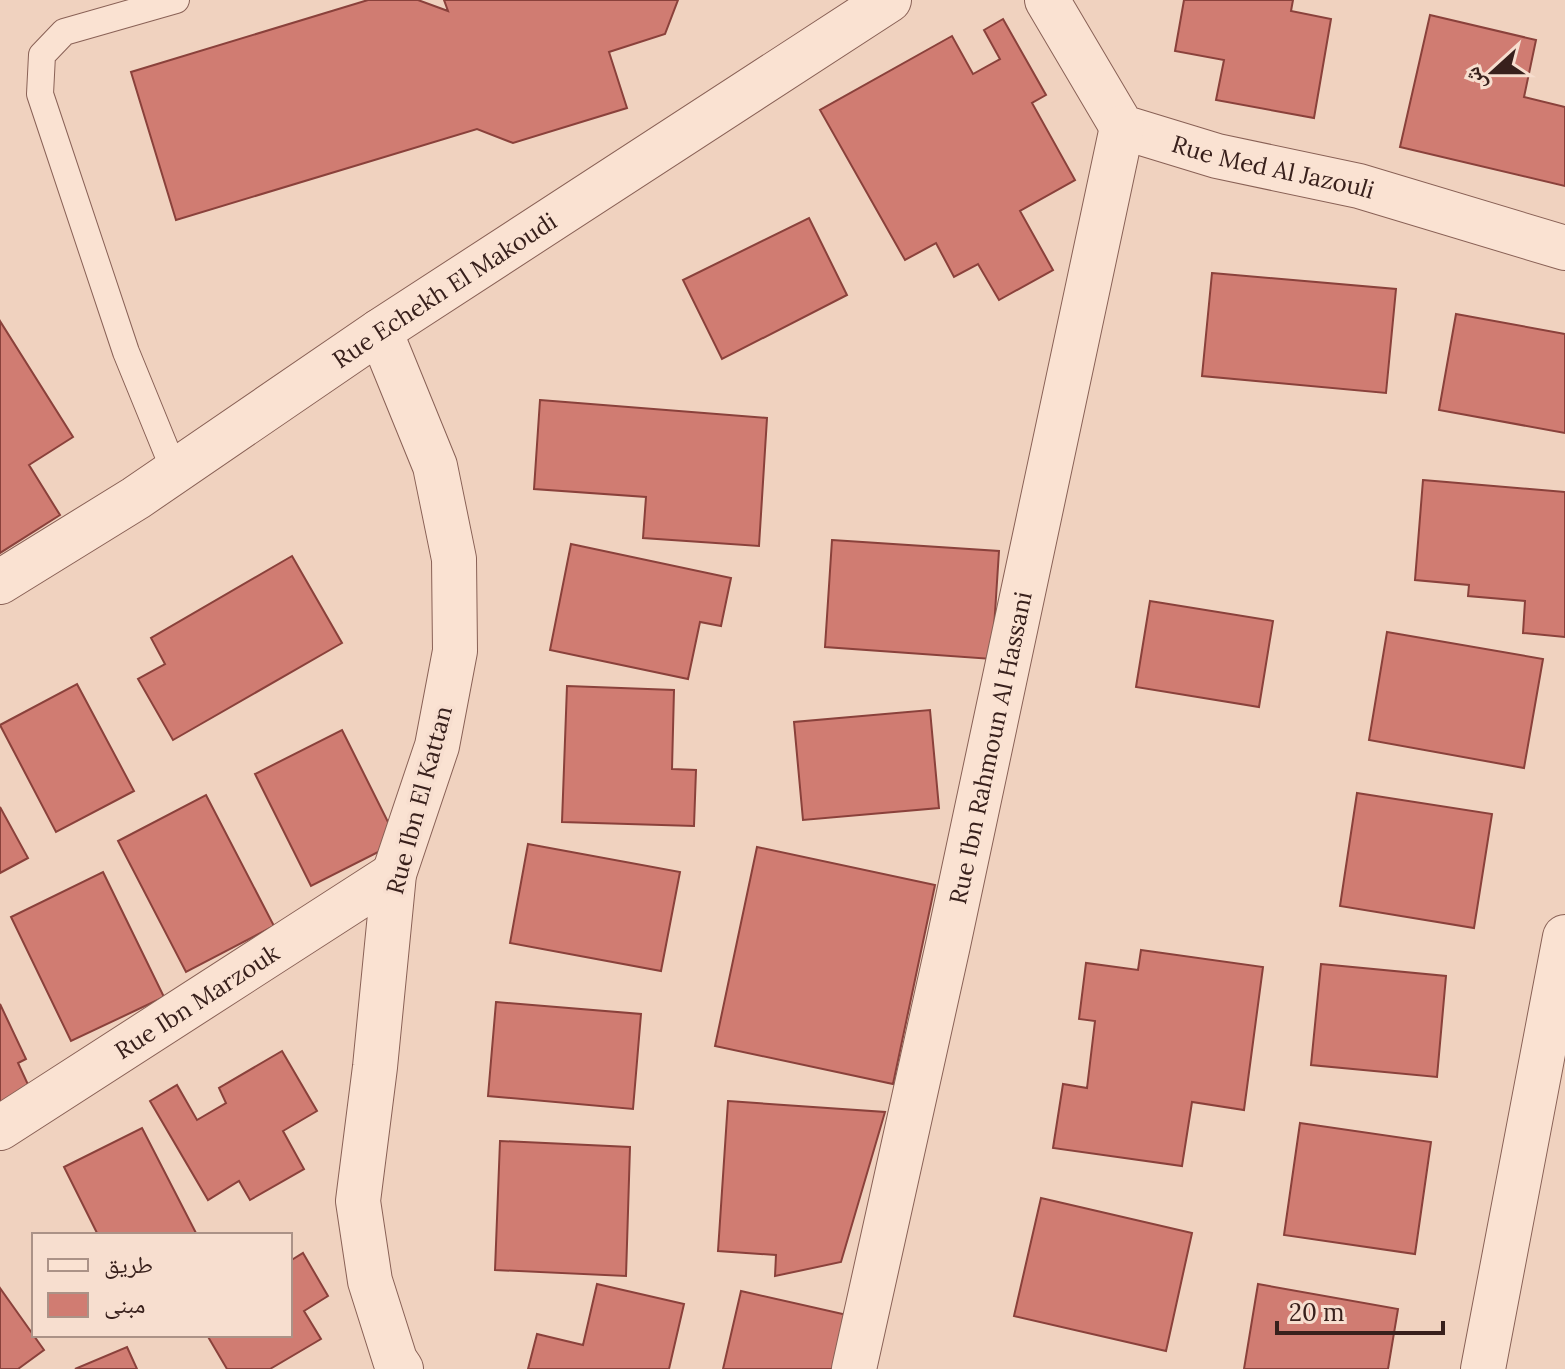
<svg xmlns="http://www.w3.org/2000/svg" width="1565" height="1369" font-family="Lora,'Noto Naskh Arabic',serif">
  <rect width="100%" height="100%" fill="#f0d2bf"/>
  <g fill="#d07c72" stroke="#8a413b" stroke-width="2">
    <path d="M 368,0 L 418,0 L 448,11 L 444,0 L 678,0 L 665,34 L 609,52 L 627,108 L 513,143 L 477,129 L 176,220 L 131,72 Z"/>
    <path d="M 1184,0 L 1293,0 L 1291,11 L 1331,19 L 1314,118 L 1216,100 L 1224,60 L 1175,51 Z"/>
    <path d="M 1430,15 L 1536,40 L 1524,97 L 1565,107 L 1565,186 L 1400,147 Z"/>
    <path d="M 1003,19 L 1046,95 L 1032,103 L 1075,180 L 1020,211 L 1053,270 L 999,300 L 978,264 L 954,277 L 936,243 L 905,260 L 820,110 L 952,36 L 973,74 L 1000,59 L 984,30 Z"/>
    <path d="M 809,218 L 847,295 L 722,359 L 683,280 Z"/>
    <path d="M 1212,273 L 1396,289 L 1386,393 L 1202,376 Z"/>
    <path d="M 1456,314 L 1565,334 L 1565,433 L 1439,410 Z"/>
    <path d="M 0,321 L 73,437 L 29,465 L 60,515 L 0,553 Z"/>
    <path d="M 540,400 L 767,418 L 759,546 L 643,538 L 646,497 L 534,489 Z"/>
    <path d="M 1423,480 L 1565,492 L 1565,637 L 1523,633 L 1525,601 L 1468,596 L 1469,585 L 1415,580 Z"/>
    <path d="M 832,540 L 999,551 L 992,659 L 825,647 Z"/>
    <path d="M 571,544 L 731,578 L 721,626 L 700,622 L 688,679 L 550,650 Z"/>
    <path d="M 292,556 L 342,643 L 173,740 L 138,679 L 165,664 L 151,638 Z"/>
    <path d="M 1150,601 L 1273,621 L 1259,707 L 1136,687 Z"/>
    <path d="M 1387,632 L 1543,659 L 1524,768 L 1369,740 Z"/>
    <path d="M 77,684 L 134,791 L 56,832 L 0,725 Z"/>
    <path d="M 567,686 L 674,690 L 672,769 L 696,770 L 694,826 L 562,822 Z"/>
    <path d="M 930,710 L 939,808 L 803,820 L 794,722 Z"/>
    <path d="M 342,730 L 398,842 L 311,886 L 255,774 Z"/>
    <path d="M 1357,793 L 1492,814 L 1474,928 L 1340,906 Z"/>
    <path d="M 206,795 L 274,926 L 186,972 L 118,841 Z"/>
    <path d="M 0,807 L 28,858 L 0,873 Z"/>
    <path d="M 528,844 L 680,872 L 661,971 L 510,943 Z"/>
    <path d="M 757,847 L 935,885 L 893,1084 L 715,1046 Z"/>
    <path d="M 103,872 L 164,997 L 71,1041 L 11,917 Z"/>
    <path d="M 1141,950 L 1263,967 L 1244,1110 L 1192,1102 L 1182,1166 L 1053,1148 L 1063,1084 L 1087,1088 L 1095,1021 L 1079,1019 L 1086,963 L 1138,970 Z"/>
    <path d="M 1321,964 L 1446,976 L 1437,1077 L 1311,1065 Z"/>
    <path d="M 496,1002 L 641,1014 L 633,1109 L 488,1096 Z"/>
    <path d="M 0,1004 L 26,1059 L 18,1063 L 36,1102 L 0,1119 Z"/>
    <path d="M 282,1051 L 317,1111 L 283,1131 L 304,1169 L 250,1200 L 239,1181 L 208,1200 L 150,1101 L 177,1085 L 197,1120 L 226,1103 L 219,1088 Z"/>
    <path d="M 728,1101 L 885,1112 L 841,1262 L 775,1276 L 776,1255 L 718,1251 Z"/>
    <path d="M 1300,1123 L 1431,1142 L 1415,1254 L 1284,1235 Z"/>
    <path d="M 142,1128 L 197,1235 L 98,1235 L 64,1167 Z"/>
    <path d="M 500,1141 L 630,1147 L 626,1276 L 495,1270 Z"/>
    <path d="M 1041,1198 L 1192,1233 L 1166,1351 L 1014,1316 Z"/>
    <path d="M 303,1253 L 328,1296 L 304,1311 L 321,1339 L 270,1369 L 227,1369 L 207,1335 L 290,1335 L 290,1261 Z"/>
    <path d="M 597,1284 L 684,1304 L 669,1369 L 528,1369 L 537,1334 L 583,1345 Z"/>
    <path d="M 1258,1284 L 1398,1309 L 1388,1369 L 1244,1369 Z"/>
    <path d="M 0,1288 L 44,1350 L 18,1369 L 0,1369 Z"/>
    <path d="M 741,1291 L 856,1317 L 844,1369 L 723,1369 Z"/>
    <path d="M 127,1347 L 137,1369 L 75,1369 Z"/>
  </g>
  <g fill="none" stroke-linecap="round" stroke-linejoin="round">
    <defs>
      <path id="lane" d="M 175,472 L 126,352 L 40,94 L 42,55 L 64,32 L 176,0"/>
      <g id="street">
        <path id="s1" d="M 1047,0 L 1122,127 L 1217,156 L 1359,186 L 1565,248"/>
        <path d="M 380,331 L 435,466 L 454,559 L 455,651 L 437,746 L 394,874 L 375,1067 L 358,1201 L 370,1281 L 395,1360 L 401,1369"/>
        <path id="s2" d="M 0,582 L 136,498 L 380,331 L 889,0"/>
        <path id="s3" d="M 0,1128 L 394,874"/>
        <path id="s4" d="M 854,1369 L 948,945 L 1122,127"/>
        <path d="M 1483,1369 L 1565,937"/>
      </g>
    </defs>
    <use href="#lane" stroke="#896156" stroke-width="28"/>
    <use href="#street" stroke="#896156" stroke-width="46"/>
    <use href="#lane" stroke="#fae2d2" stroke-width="26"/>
    <use href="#street" stroke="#fae2d2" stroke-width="44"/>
  </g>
  <g text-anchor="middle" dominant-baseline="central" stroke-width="7" stroke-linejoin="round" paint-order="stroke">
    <g font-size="24" fill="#38201c" stroke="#f7decf">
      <text stroke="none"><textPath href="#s1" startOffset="304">Rue Med Al Jazouli</textPath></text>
      <text stroke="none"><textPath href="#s2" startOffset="532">Rue Echekh El Makoudi</textPath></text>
      <text stroke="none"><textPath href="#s4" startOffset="636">Rue Ibn Rahmoun Al Hassani</textPath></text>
      <text transform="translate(419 800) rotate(-75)">Rue Ibn El Kattan</text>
      <text stroke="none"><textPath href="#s3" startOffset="234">Rue Ibn Marzouk</textPath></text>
    </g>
  </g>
  <rect x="32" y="1233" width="260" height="104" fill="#f7decf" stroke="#ab9287" stroke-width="2"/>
  <rect x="48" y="1259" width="40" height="12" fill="#fae2d2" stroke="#ab9287" stroke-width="2"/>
  <text x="104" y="1273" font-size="24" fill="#38201c">طريق</text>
  <rect x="48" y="1293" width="40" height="24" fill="#d07c72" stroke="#ab9287" stroke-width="2"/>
  <text x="104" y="1313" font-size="24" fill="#38201c">مبنى</text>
  <g transform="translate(1493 72) rotate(249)" stroke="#f7decf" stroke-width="6" paint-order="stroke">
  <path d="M0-6L14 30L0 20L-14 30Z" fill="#38201c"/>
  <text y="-12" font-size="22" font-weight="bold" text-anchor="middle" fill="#38201c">ش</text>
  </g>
  <path d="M1277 1321v12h166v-12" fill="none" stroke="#38201c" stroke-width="4"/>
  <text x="1289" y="1321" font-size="24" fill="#38201c" stroke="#f7decf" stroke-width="6" paint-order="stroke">20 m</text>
</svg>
